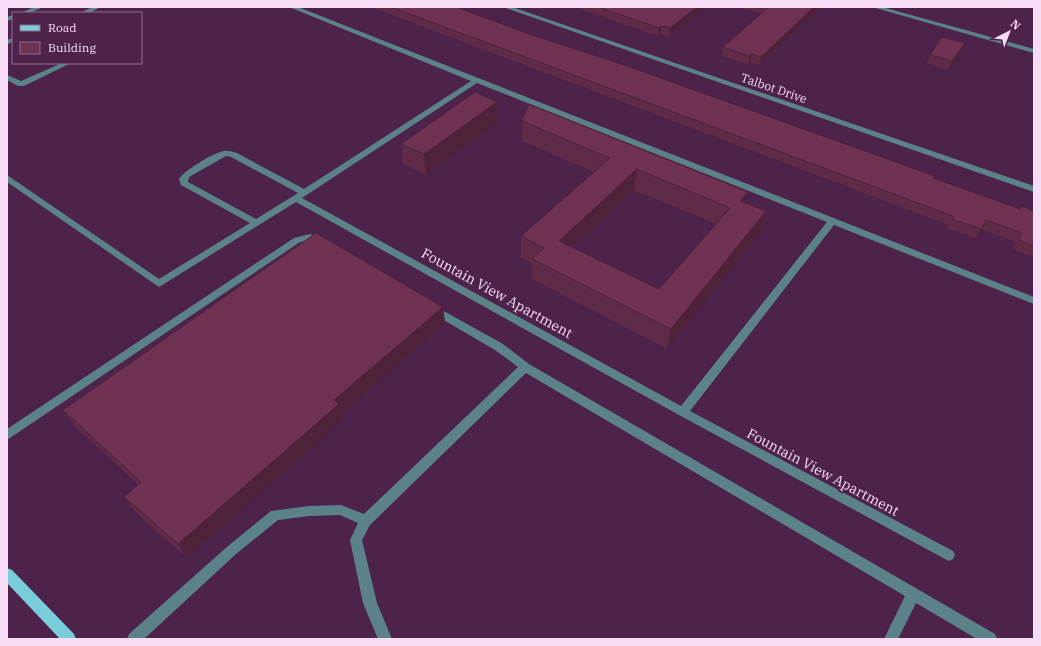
<svg xmlns="http://www.w3.org/2000/svg" width="1041" height="646" font-family="'IBM Plex Serif',serif">
  <rect width="100%" height="100%" fill="#4d234c"/>
  <g fill="none" stroke-linecap="round" stroke-linejoin="round">
    <g fill="#5b8288" fill-rule="evenodd">
      <path d="M 34,7 L 43,7 L 30,13 L 21,13 Z"/>
      <path d="M 92,7 L 101,7 L 89,13 L 80,13 Z"/>
      <path d="M 289,7 L 298,7 L 1034,297 L 1034,304 L 834,225 L 690,411 L 953,551 L 955,555 L 953,559 L 949,561 L 945,559 L 679,415 L 296,202 L 159,287 L 7,182 L 7,175 L 159,279 L 250,223 L 181,185 L 179,179 C 185,170 213,153 224,151 C 228,150 233,152 237,153 L 304,189 L 471,81 ZM 477,83 L 827,222 L 681,406 L 302,198 ZM 226,156 L 231,157 L 298,193 L 256,219 L 188,182 L 189,177 Z"/>
      <path d="M 503,7 L 512,7 L 1034,186 L 1034,192 Z"/>
      <path d="M 872,7 L 882,7 L 1034,49 L 1034,53 Z"/>
      <path d="M 13,15 L 13,19 L 7,21 L 7,17 Z"/>
      <path d="M 13,38 L 13,42 L 7,44 L 7,40 Z"/>
      <path d="M 62,63 L 71,63 L 24,86 L 18,86 L 7,80 L 7,75 L 21,81 Z"/>
      <path d="M 310,234 L 325,241 L 327,243 L 325,245 C 315,247 313,239 300,242 L 7,440 L 7,429 L 294,238 Z"/>
      <path d="M 433,305 L 503,344 L 529,364 L 995,634 L 997,639 L 977,639 L 916,603 L 898,639 L 884,639 L 905,596 L 526,373 L 370,525 L 362,540 L 377,603 L 392,639 L 378,639 L 363,603 L 350,540 L 358,523 L 340,515 L 309,516 L 278,520 L 236,554 L 144,639 L 127,639 L 129,634 L 228,546 L 271,511 L 309,506 L 341,505 L 364,514 L 518,367 L 495,350 L 430,312 L 428,309 Z"/>
    </g>
    <path fill="#79cdd9" fill-rule="evenodd" d="M 7,568 L 12,570 L 74,634 L 76,639 L 60,639 L 7,583 Z"/>
  </g>
  <g fill="#602b47" fill-rule="evenodd">
    <path d="M 371,7 L 456,7 L 529,34 L 934,178 L 1020,209 L 1034,211 L 1034,257 L 1013,249 L 1016,242 L 981,229 L 976,238 L 947,228 L 949,225 Z"/>
    <path d="M 574,7 L 706,7 L 669,37 L 660,34 L 658,36 Z"/>
    <path d="M 740,7 L 821,7 L 759,65 L 750,62 L 748,64 L 722,56 L 723,47 L 761,14 Z"/>
    <path d="M 961,52 L 948,70 L 926,63 L 930,55 Z"/>
    <path d="M 497,102 L 498,122 L 426,175 L 403,164 L 401,144 Z"/>
    <path d="M 522,121 L 748,192 L 745,203 L 766,211 L 761,232 L 667,349 L 532,279 L 532,263 L 521,257 L 521,236 L 594,172 L 522,141 ZM 634,190 L 716,224 L 659,289 L 573,247 Z"/>
    <path d="M 443,307 L 445,323 L 342,413 L 344,419 L 187,558 L 134,511 L 124,497 L 138,485 L 74,425 L 63,410 Z"/>
  </g>
  <g fill="#4e233a">
    <path d="M 697,7 L 706,7 L 669,37 L 670,28 Z"/>
    <path d="M 814,7 L 821,7 L 759,65 L 761,57 Z"/>
    <path d="M 662,26 L 660,34 L 658,36 L 659,28 Z"/>
    <path d="M 965,43 L 961,52 L 948,70 L 952,61 Z"/>
    <path d="M 752,54 L 750,62 L 748,64 L 749,56 Z"/>
    <path d="M 497,102 L 498,122 L 426,175 L 424,154 Z"/>
    <path d="M 637,169 L 634,190 L 558,261 L 559,241 Z"/>
    <path d="M 748,192 L 743,212 L 740,201 Z"/>
    <path d="M 766,211 L 761,232 L 667,349 L 671,329 Z"/>
    <path d="M 443,307 L 445,323 L 342,413 L 344,419 L 187,558 L 178,544 L 334,400 Z"/>
  </g>
  <g fill="#703253" stroke="#4e233a" fill-rule="evenodd">
    <path d="M 391,7 L 456,7 L 529,34 L 627,66 L 935,176 L 933,178 L 1020,209 L 1021,206 L 1034,211 L 1034,246 L 1019,240 L 1022,233 L 986,220 L 981,229 L 952,219 L 953,216 Z"/>
    <path d="M 598,7 L 697,7 L 670,28 L 662,26 L 659,28 Z"/>
    <path d="M 768,7 L 814,7 L 761,57 L 752,54 L 749,56 L 723,47 L 769,7 Z"/>
    <path d="M 942,37 L 965,43 L 952,61 L 930,55 Z"/>
    <path d="M 475,92 L 497,102 L 424,154 L 401,144 Z"/>
    <path d="M 529,104 L 748,192 L 740,201 L 766,211 L 671,329 L 532,259 L 544,248 L 521,236 L 610,158 L 522,121 ZM 637,169 L 730,208 L 659,289 L 559,241 Z"/>
    <path d="M 316,233 L 443,307 L 334,400 L 339,404 L 178,544 L 124,497 L 141,482 L 63,410 Z"/>
  </g>
  <g text-anchor="middle" dominant-baseline="central" stroke-width="4" stroke-linejoin="round" paint-order="stroke">
    <g font-size="12" fill="#f6dbf4" stroke="#4d234c">
      <text transform="translate(774 88) rotate(19)">Talbot Drive</text>
    </g>
    <g font-size="14" fill="#f6dbf4" stroke="#4d234c">
      <text transform="translate(497 293) rotate(29)">Fountain View Apartment</text>
      <text transform="translate(823 472) rotate(28)">Fountain View Apartment</text>
    </g>
  </g>
  <rect width="1041" height="646" fill="none" stroke="#f6dbf4" stroke-width="16"/>
  <rect x="12" y="12" width="130" height="52" fill="#4d234c" stroke="#916d8f"/>
  <rect x="20" y="25" width="20" height="6" fill="#79cdd9" stroke="#916d8f"/>
  <text x="48" y="32" font-size="12" fill="#f6dbf4">Road</text>
  <rect x="20" y="42" width="20" height="12" fill="#703253" stroke="#916d8f"/>
  <text x="48" y="52" font-size="12" fill="#f6dbf4">Building</text>
  <g transform="translate(1009 32) rotate(42)" stroke="#4d234c" stroke-width="3" paint-order="stroke">
  <path d="M0-3L7 15L0 10L-7 15Z" fill="#f6dbf4"/>
  <text y="-6" font-size="11" font-weight="bold" text-anchor="middle" fill="#f6dbf4">N</text>
  </g>
</svg>
